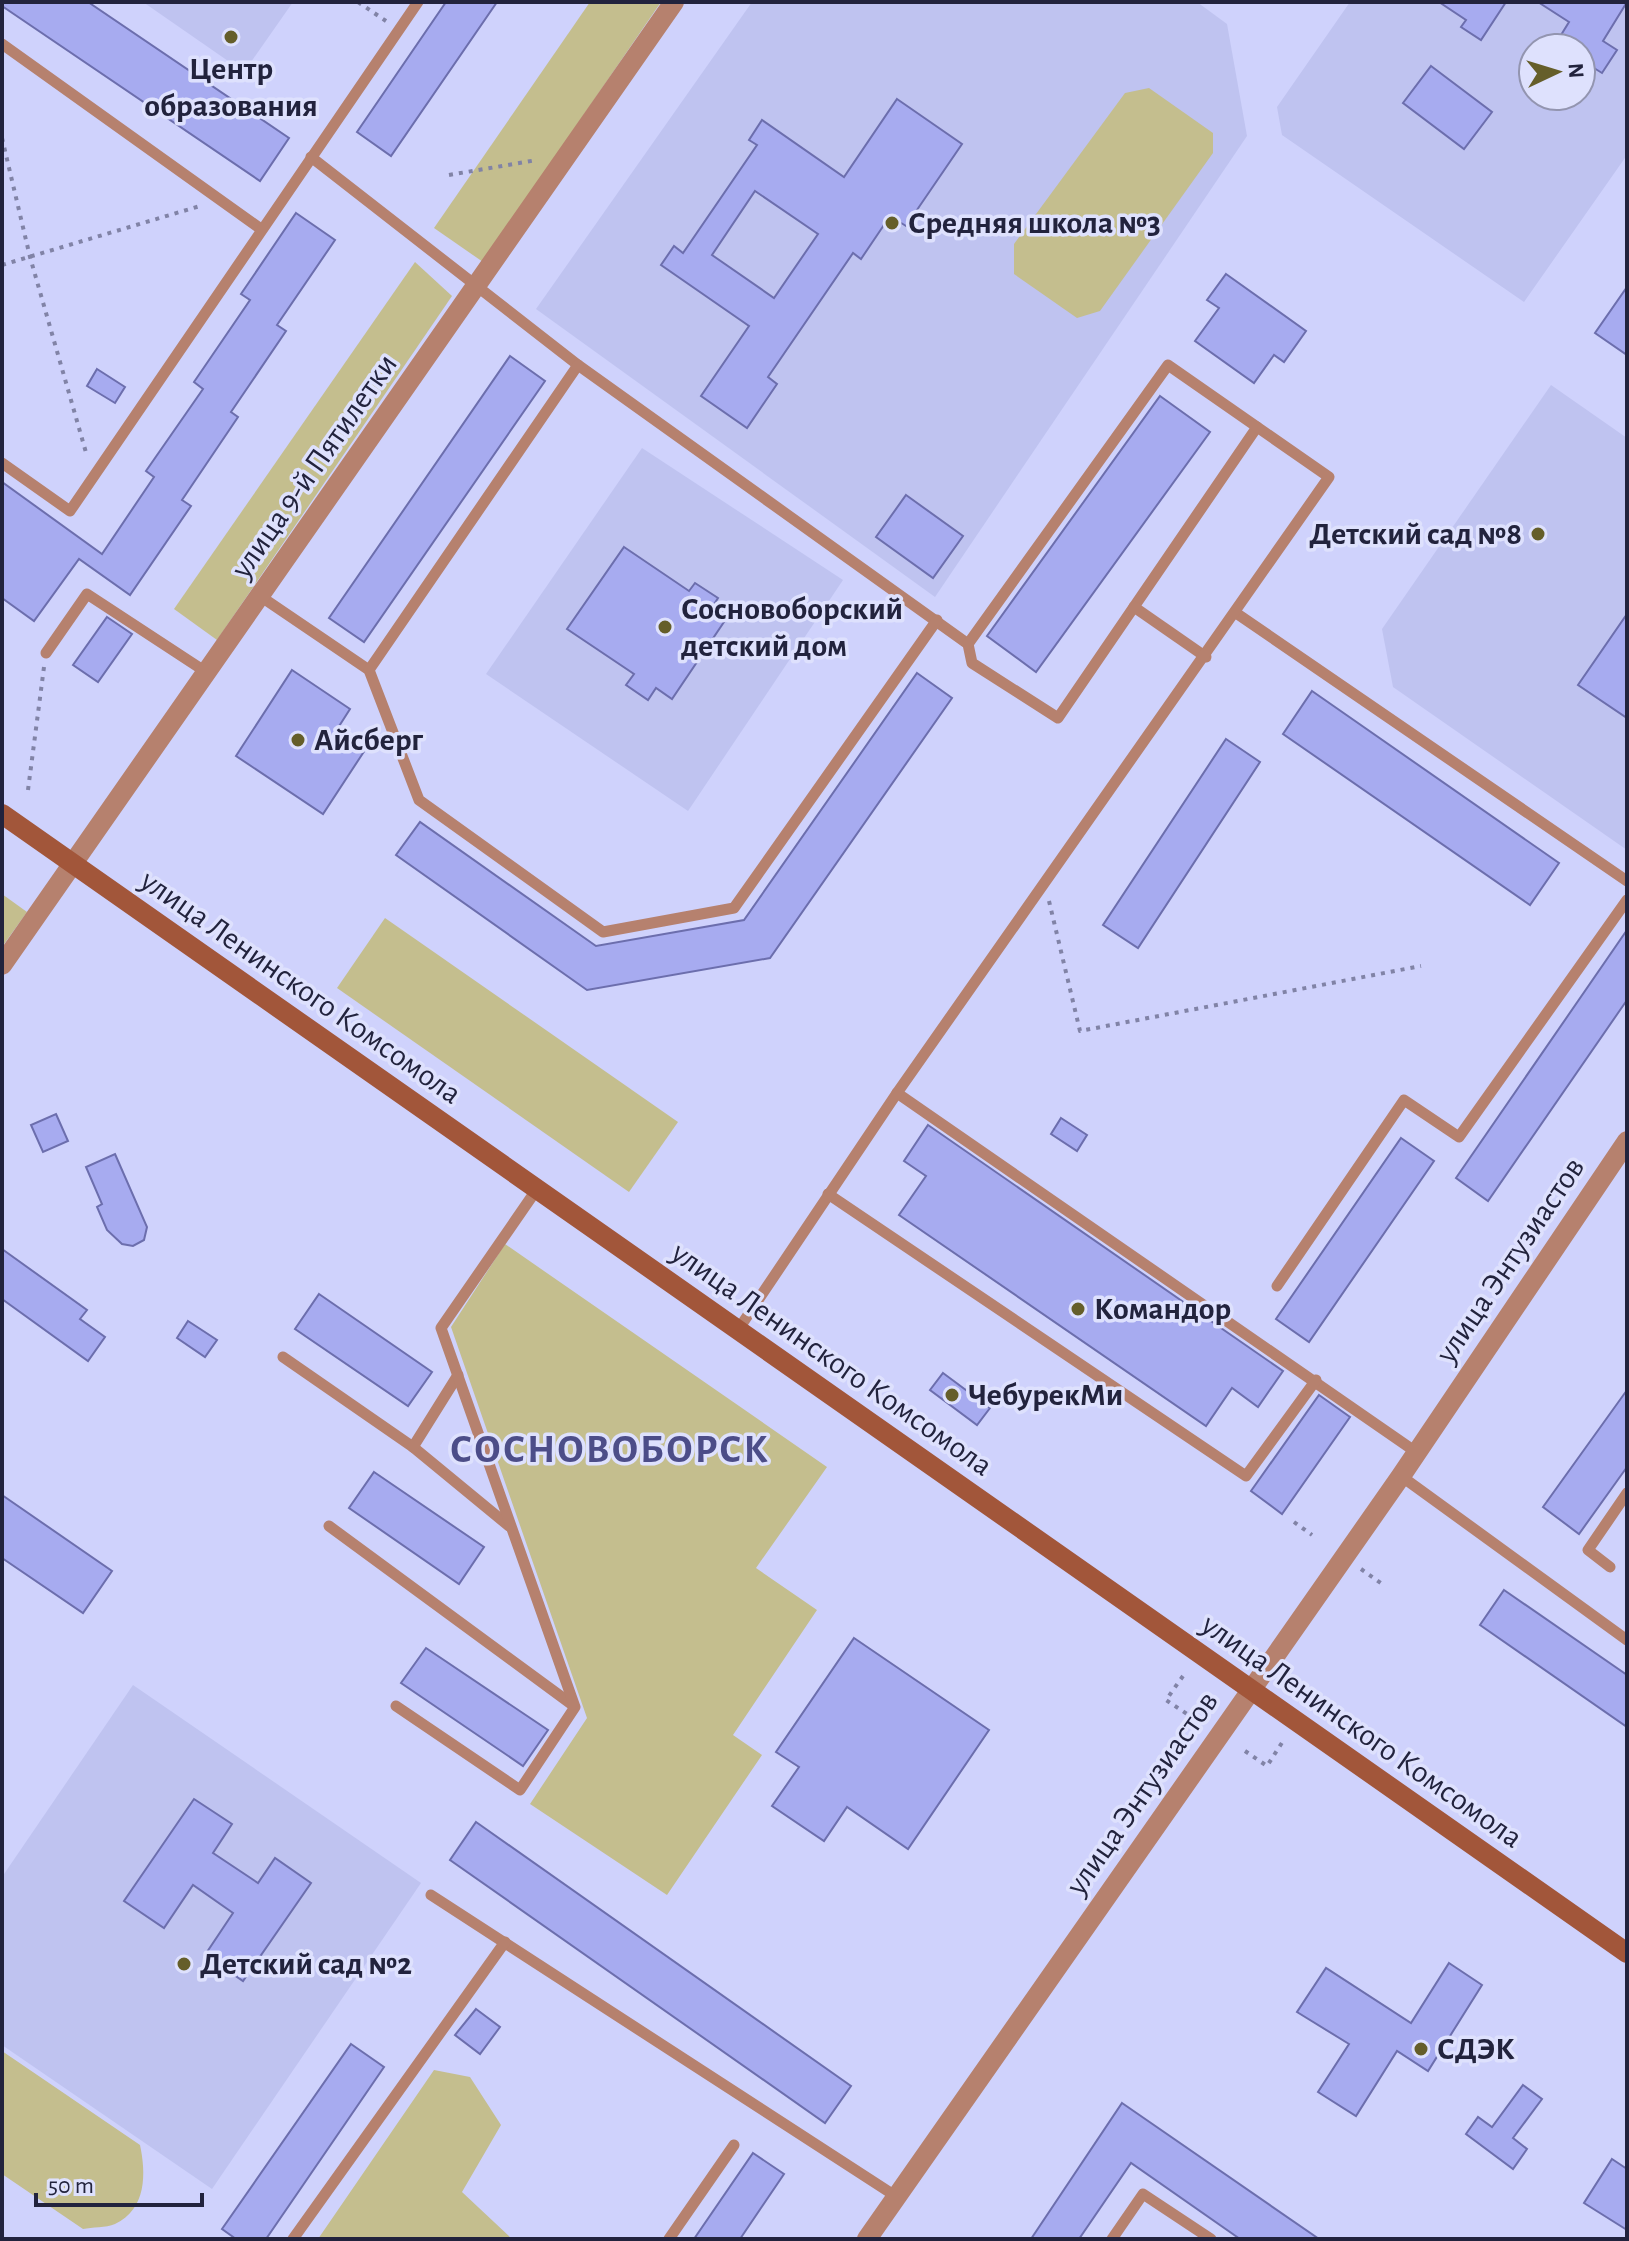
<svg xmlns="http://www.w3.org/2000/svg" width="1629" height="2241" font-family="'Alegreya Sans',sans-serif">
  <rect width="100%" height="100%" fill="#cfd2fc"/>
  <g fill="#bfc3f0" fill-rule="evenodd">
    <path d="M 143,2 L 293,2 L 244,72 Z"/>
    <path d="M 752,2 L 1197,2 L 1227,24 L 1247,136 L 935,597 L 536,309 Z"/>
    <path d="M 1350,2 L 1627,2 L 1627,155 L 1524,302 L 1282,135 L 1277,107 ZM 1533,48 L 1581,48 L 1581,96 L 1533,96 Z"/>
    <path d="M 1551,385 L 1627,438 L 1627,850 L 1393,687 L 1382,629 Z"/>
    <path d="M 642,448 L 843,580 L 688,811 L 486,674 Z"/>
    <path d="M 133,1685 L 421,1883 L 212,2189 L 2,2045 L 2,1877 Z"/>
  </g>
  <g fill="#c4be8e">
    <path d="M 590,2 L 661,2 L 483,262 L 434,228 Z"/>
    <path d="M 1149,88 L 1213,133 L 1213,153 L 1100,311 L 1077,318 L 1014,274 L 1014,244 L 1125,93 Z"/>
    <path d="M 415,262 L 452,296 L 217,640 L 174,609 Z"/>
    <path d="M 2,894 L 27,912 L 2,947 Z"/>
    <path d="M 385,918 L 678,1122 L 629,1192 L 337,988 Z"/>
    <path d="M 505,1244 L 827,1467 L 756,1568 L 817,1610 L 733,1735 L 762,1755 L 667,1895 L 530,1804 L 587,1718 L 451,1327 Z"/>
    <path d="M 2,2051 L 140,2145 C 146,2173 147,2209 115,2224 C 106,2228 92,2227 83,2229 L 2,2174 Z"/>
    <path d="M 434,2070 L 470,2077 L 501,2125 L 462,2192 L 512,2239 L 318,2239 Z"/>
  </g>
  <g fill="#a7abf0" stroke="#6c6ead" stroke-width="2" fill-rule="evenodd">
    <path d="M 2,2 L 88,2 L 289,138 L 260,181 L 2,6 Z"/>
    <path d="M 446,2 L 497,2 L 391,156 L 357,132 Z"/>
    <path d="M 1439,2 L 1506,2 L 1481,40 L 1461,27 L 1466,20 Z"/>
    <path d="M 1538,2 L 1627,2 L 1603,41 L 1617,50 L 1602,73 L 1594,68 L 1581,88 L 1581,48 L 1553,48 L 1569,22 Z"/>
    <path d="M 1431,66 L 1492,112 L 1464,149 L 1403,103 Z"/>
    <path d="M 897,99 L 962,144 L 906,226 L 890,216 L 861,259 L 853,253 L 768,377 L 777,384 L 747,428 L 701,396 L 749,326 L 661,265 L 674,246 L 683,253 L 757,145 L 749,140 L 762,120 L 844,177 ZM 755,191 L 818,234 L 774,298 L 712,255 Z"/>
    <path d="M 296,213 L 335,240 L 277,325 L 286,331 L 231,412 L 238,417 L 182,500 L 191,506 L 130,595 L 79,559 L 34,621 L 2,598 L 2,482 L 102,554 L 154,477 L 146,471 L 203,389 L 194,382 L 250,300 L 241,294 Z"/>
    <path d="M 1226,274 L 1306,331 L 1284,362 L 1274,355 L 1254,383 L 1195,341 L 1219,308 L 1207,300 Z"/>
    <path d="M 1627,287 L 1627,355 L 1595,333 Z"/>
    <path d="M 510,356 L 545,381 L 364,642 L 329,618 Z"/>
    <path d="M 97,369 L 125,387 L 115,403 L 87,386 Z"/>
    <path d="M 1160,396 L 1210,432 L 1036,672 L 987,636 Z"/>
    <path d="M 906,495 L 963,536 L 933,578 L 876,537 Z"/>
    <path d="M 624,547 L 689,591 L 695,583 L 718,598 L 713,606 L 728,616 L 672,699 L 656,688 L 648,700 L 626,685 L 634,674 L 567,629 Z"/>
    <path d="M 1627,614 L 1627,718 L 1578,685 Z"/>
    <path d="M 107,617 L 132,634 L 98,682 L 73,665 Z"/>
    <path d="M 292,670 L 350,709 L 336,731 L 365,750 L 323,814 L 236,756 Z"/>
    <path d="M 917,673 L 952,698 L 770,958 L 587,990 L 396,855 L 420,822 L 596,946 L 744,920 Z"/>
    <path d="M 1312,691 L 1559,863 L 1530,905 L 1283,734 Z"/>
    <path d="M 1226,739 L 1260,762 L 1138,948 L 1103,925 Z"/>
    <path d="M 1627,930 L 1627,1000 L 1488,1201 L 1456,1178 Z"/>
    <path d="M 56,1114 L 68,1141 L 43,1152 L 31,1125 Z"/>
    <path d="M 1061,1118 L 1087,1135 L 1077,1151 L 1051,1134 Z"/>
    <path d="M 928,1125 L 1283,1371 L 1258,1407 L 1232,1388 L 1206,1426 L 899,1215 L 926,1176 L 904,1161 Z"/>
    <path d="M 1401,1138 L 1434,1161 L 1309,1342 L 1276,1319 Z"/>
    <path d="M 115,1154 L 147,1227 L 144,1240 L 133,1246 L 122,1244 L 107,1230 L 97,1207 L 102,1204 L 86,1167 Z"/>
    <path d="M 2,1249 L 87,1310 L 80,1319 L 105,1337 L 88,1361 L 2,1299 Z"/>
    <path d="M 319,1294 L 432,1372 L 408,1406 L 295,1329 Z"/>
    <path d="M 188,1321 L 217,1340 L 205,1357 L 177,1338 Z"/>
    <path d="M 943,1373 L 990,1408 L 977,1425 L 930,1390 Z"/>
    <path d="M 1627,1390 L 1627,1467 L 1579,1534 L 1543,1507 Z"/>
    <path d="M 1319,1395 L 1350,1417 L 1282,1514 L 1251,1491 Z"/>
    <path d="M 374,1472 L 484,1547 L 459,1584 L 349,1508 Z"/>
    <path d="M 2,1495 L 112,1571 L 83,1613 L 2,1558 Z"/>
    <path d="M 1504,1590 L 1627,1675 L 1627,1727 L 1480,1625 Z"/>
    <path d="M 854,1638 L 989,1730 L 908,1849 L 847,1807 L 824,1841 L 772,1806 L 799,1767 L 776,1752 Z"/>
    <path d="M 426,1648 L 548,1730 L 523,1766 L 401,1683 Z"/>
    <path d="M 194,1799 L 232,1824 L 213,1853 L 258,1883 L 275,1858 L 311,1883 L 243,1981 L 205,1955 L 233,1913 L 193,1885 L 164,1928 L 124,1901 Z"/>
    <path d="M 476,1822 L 851,2086 L 825,2123 L 450,1860 Z"/>
    <path d="M 1449,1963 L 1482,1985 L 1428,2071 L 1397,2051 L 1356,2116 L 1318,2092 L 1349,2044 L 1297,2012 L 1326,1968 L 1411,2023 Z"/>
    <path d="M 476,2009 L 500,2027 L 480,2054 L 455,2035 Z"/>
    <path d="M 351,2044 L 384,2067 L 266,2239 L 236,2239 L 222,2229 Z"/>
    <path d="M 1523,2085 L 1542,2099 L 1513,2138 L 1527,2149 L 1513,2169 L 1466,2134 L 1478,2117 L 1492,2127 Z"/>
    <path d="M 1122,2103 L 1319,2239 L 1240,2239 L 1131,2163 L 1079,2239 L 1031,2239 Z"/>
    <path d="M 753,2153 L 784,2174 L 740,2239 L 694,2239 Z"/>
    <path d="M 1612,2159 L 1627,2169 L 1627,2230 L 1584,2203 Z"/>
  </g>
  <g fill="none" stroke-linecap="round" stroke-linejoin="round">
    <g stroke="#8183a6" stroke-width="4" stroke-dasharray="4 6" stroke-linecap="butt">
      <path d="M 358,2 L 386,21"/>
      <path d="M 2,138 L 30,257 L 87,456"/>
      <path d="M 449,175 L 537,160"/>
      <path d="M 2,265 L 200,206"/>
      <path d="M 28,790 L 44,667"/>
      <path d="M 1049,901 L 1080,1031 L 1421,966"/>
      <path d="M 1294,1522 L 1312,1535"/>
      <path d="M 1361,1569 L 1385,1586"/>
      <path d="M 1183,1676 L 1166,1700 L 1187,1714"/>
      <path d="M 1245,1751 L 1267,1766 L 1285,1738"/>
    </g>
    <g stroke="#b6816e" stroke-width="11">
      <path d="M 2,44 L 261,229"/>
      <path d="M 311,157 L 578,365 L 968,644 L 972,663 L 1058,718 L 1257,427"/>
      <path d="M 2,463 L 70,511 L 418,2"/>
      <path d="M 260,596 L 369,670 L 419,800 L 603,932 L 734,908 L 937,620"/>
      <path d="M 1134,607 L 1206,657"/>
      <path d="M 1236,613 L 1627,881"/>
      <path d="M 46,653 L 87,594 L 206,672"/>
      <path d="M 369,670 L 578,365"/>
      <path d="M 897,1093 L 1416,1452"/>
      <path d="M 828,1194 L 1246,1476 L 1316,1380"/>
      <path d="M 1277,1286 L 1404,1100 L 1459,1137 L 1627,900"/>
      <path d="M 738,1330 L 897,1093 L 1329,477 L 1168,365 L 968,644"/>
      <path d="M 283,1357 L 413,1447 L 509,1526"/>
      <path d="M 413,1447 L 458,1375"/>
      <path d="M 1401,1476 L 1627,1640"/>
      <path d="M 329,1526 L 574,1706"/>
      <path d="M 1610,1567 L 1588,1550 L 1627,1493"/>
      <path d="M 396,1706 L 520,1790 L 575,1707 L 441,1328 L 537,1189"/>
      <path d="M 431,1895 L 897,2197"/>
      <path d="M 293,2239 L 505,1942"/>
      <path d="M 669,2239 L 734,2145"/>
      <path d="M 1112,2239 L 1143,2194 L 1211,2239"/>
    </g>
    <g stroke="#b6816e" stroke-width="20">
      <path d="M 2,965 L 674,2"/>
      <path d="M 867,2239 L 1401,1476 L 1627,1141"/>
    </g>
    <path stroke="#a2563a" stroke-width="20" d="M 2,814 L 1627,1953"/>
  </g>
  <g fill="#655e2a" stroke="#dee1fd" stroke-width="3">
    <circle cx="231" cy="37" r="8"/>
    <circle cx="892" cy="223" r="8"/>
    <circle cx="1538" cy="534" r="8"/>
    <circle cx="665" cy="627" r="8"/>
    <circle cx="298" cy="740" r="8"/>
    <circle cx="1078" cy="1309" r="8"/>
    <circle cx="952" cy="1395" r="8"/>
    <circle cx="184" cy="1964" r="8"/>
    <circle cx="1421" cy="2049" r="8"/>
  </g>
  <g text-anchor="middle" dominant-baseline="central" stroke-width="7" stroke-linejoin="round" paint-order="stroke">
    <g font-size="32" font-weight="bold" fill="#22233d" stroke="#dee1fd" text-anchor="start">
      <text x="231" y="69" text-anchor="middle">Центр<tspan x="231" dy="37">образования</tspan></text>
      <text x="908" y="223">Средняя школа №3</text>
      <text x="1522" y="534" text-anchor="end">Детский сад №8</text>
      <text x="681" y="609">Сосновоборский<tspan x="681" dy="37">детский дом</tspan></text>
      <text x="314" y="740">Айсберг</text>
      <text x="1094" y="1309">Командор</text>
      <text x="968" y="1395">ЧебурекМи</text>
      <text x="200" y="1964">Детский сад №2</text>
      <text x="1437" y="2049">СДЭК</text>
    </g>
    <g font-size="32" fill="#22233d" stroke="#dee1fd">
      <text transform="translate(314 466) rotate(-55)">улица 9-й Пятилетки</text>
      <text transform="translate(301 987) rotate(35)">улица Ленинского Комсомола</text>
      <text transform="translate(1510 1260) rotate(-56)">улица Энтузиастов</text>
      <text transform="translate(832 1359) rotate(35)">улица Ленинского Комсомола</text>
      <text transform="translate(1362 1731) rotate(35)">улица Ленинского Комсомола</text>
      <text transform="translate(1142 1793) rotate(-55)">улица Энтузиастов</text>
    </g>
    <g font-size="40" font-weight="bold" letter-spacing="2" fill="#4c4d88" stroke="#dee1fd">
      <text x="610" y="1450">СОСНОВОБОРСК</text>
    </g>
  </g>
  <rect width="1629" height="2241" fill="none" stroke="#22233d" stroke-width="8"/>
  <g transform="translate(1557 72) rotate(86)"><circle r="38" fill="#dee1fd" stroke="#9395b0" stroke-width="2"/>
  <path d="M0-6L14 30L0 20L-14 30Z" fill="#655e2a"/>
  <text y="-12" font-size="22" font-weight="bold" text-anchor="middle" fill="#22233d">N</text>
  </g>
  <path d="M36 2193v12h166v-12" fill="none" stroke="#22233d" stroke-width="4"/>
  <text x="48" y="2193" font-size="24" fill="#22233d" stroke="#dee1fd" stroke-width="6" paint-order="stroke">50 m</text>
</svg>
